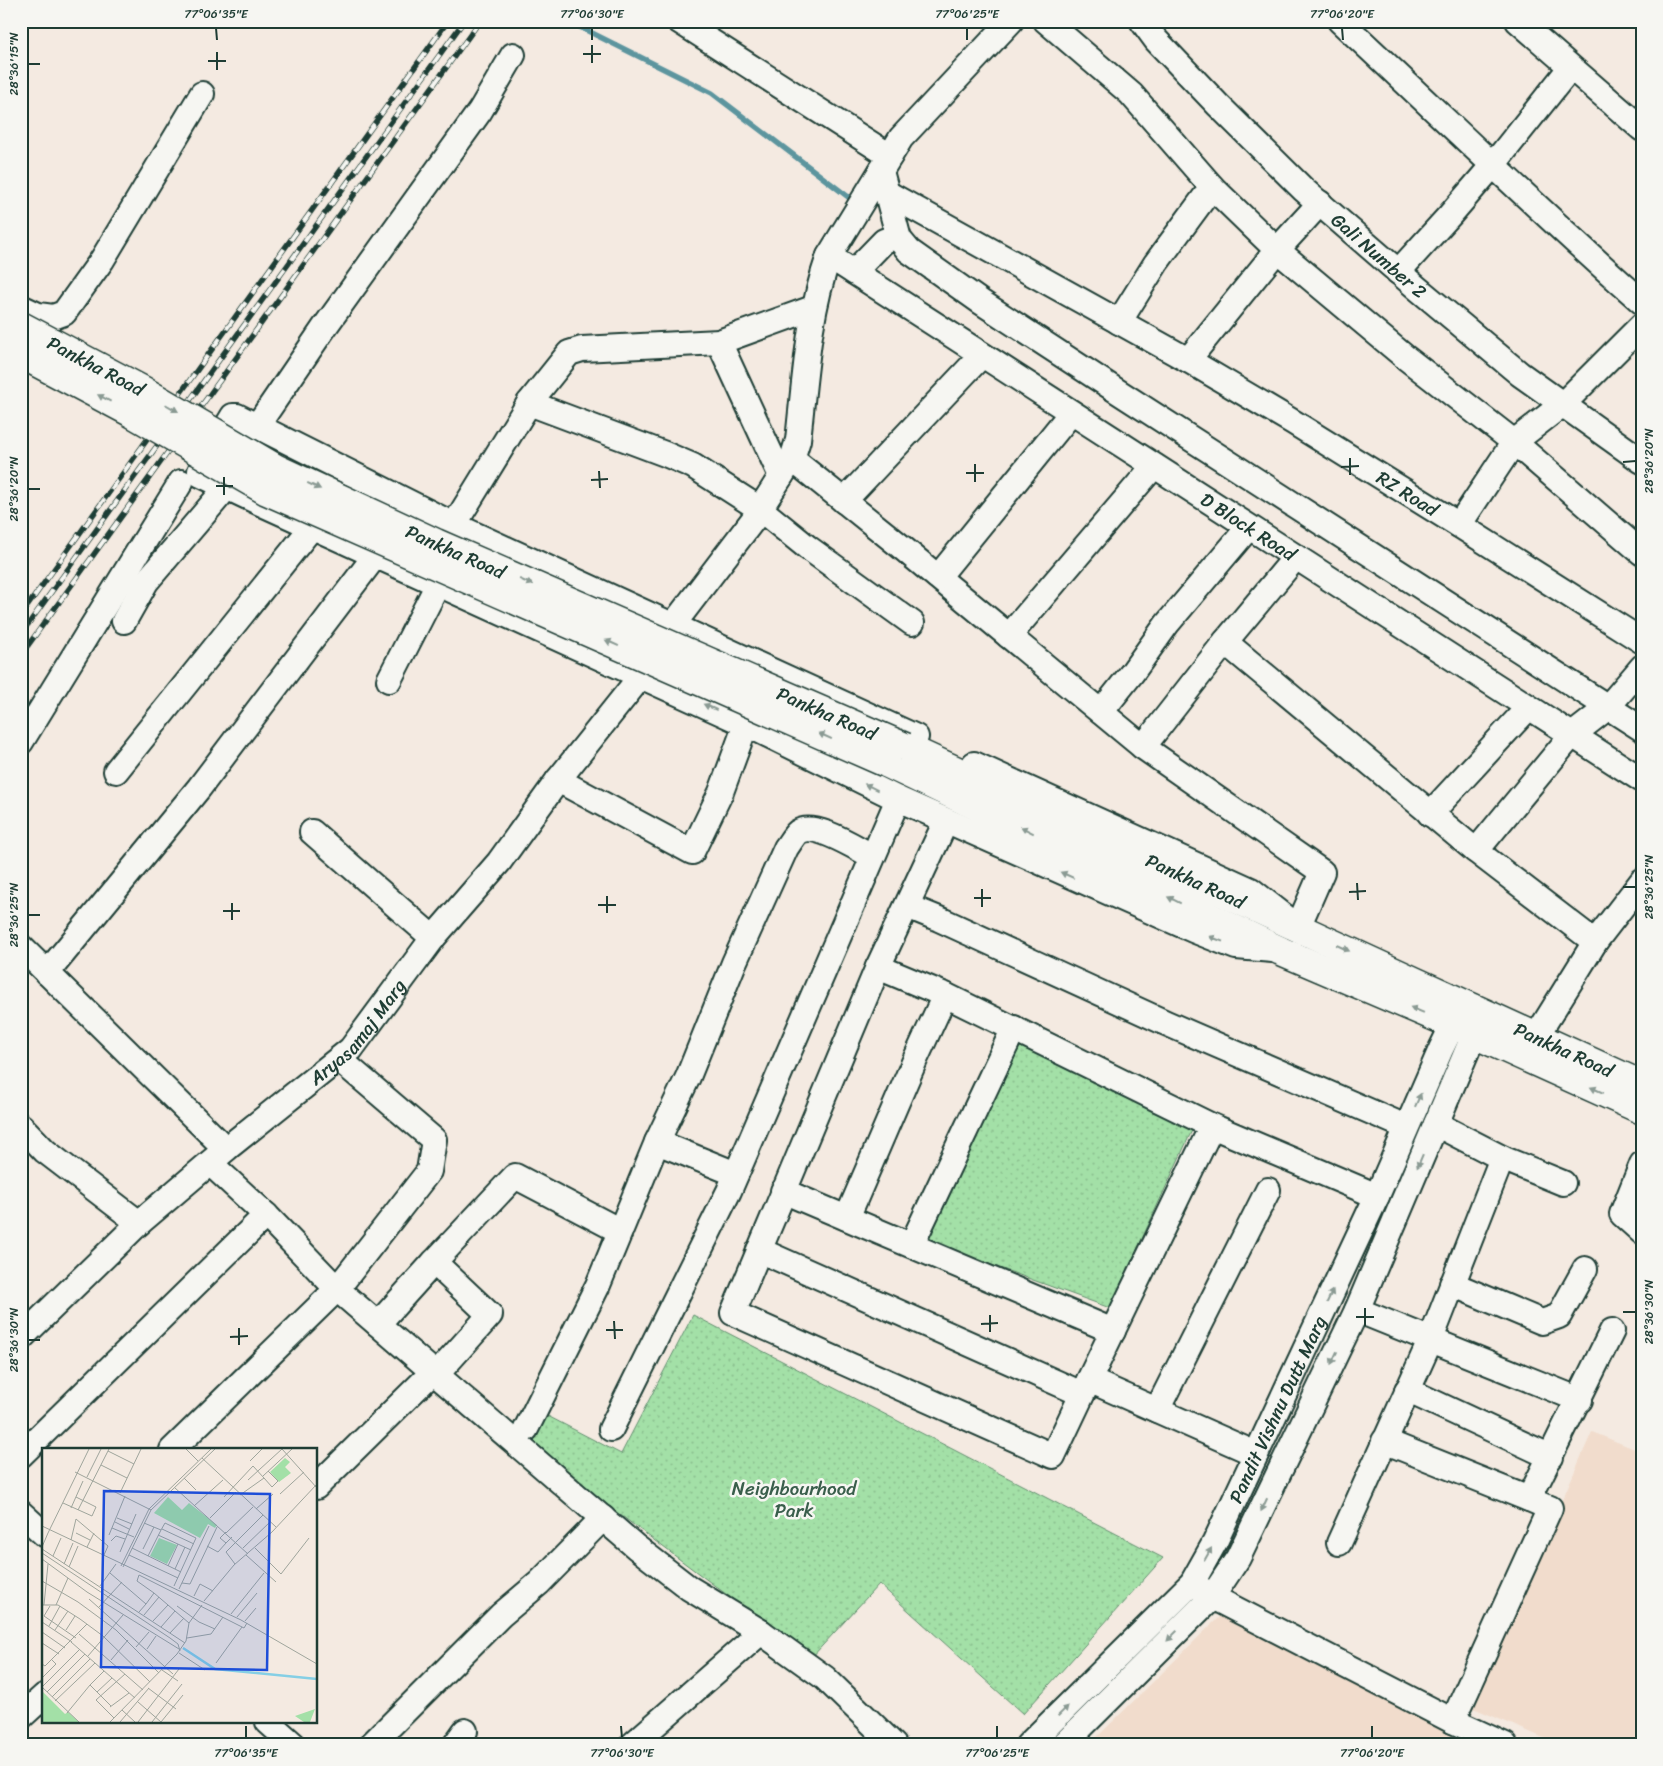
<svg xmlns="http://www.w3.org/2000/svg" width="1663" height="1766" font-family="Sriracha,sans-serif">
  <defs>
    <pattern id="park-dots" width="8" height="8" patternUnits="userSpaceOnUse" patternTransform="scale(1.25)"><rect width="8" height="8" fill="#a3e0a7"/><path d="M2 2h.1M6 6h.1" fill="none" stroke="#8cc190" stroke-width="1.8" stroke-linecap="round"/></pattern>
  </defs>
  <rect width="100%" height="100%" fill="#f4eae1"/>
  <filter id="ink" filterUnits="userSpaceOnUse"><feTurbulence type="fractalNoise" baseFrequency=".02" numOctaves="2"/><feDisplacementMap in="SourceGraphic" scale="10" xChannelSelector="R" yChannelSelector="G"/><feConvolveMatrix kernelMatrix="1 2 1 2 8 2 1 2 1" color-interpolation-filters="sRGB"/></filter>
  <g filter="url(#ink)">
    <g fill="#f1dccc">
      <path d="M 1592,1432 L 1642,1452 L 1642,1745 L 1560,1745 L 1471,1707 Z"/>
      <path d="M 1220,1616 L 1474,1745 L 1089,1745 Z"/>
    </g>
    <g fill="url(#park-dots)" stroke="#618e6e">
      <path d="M 1018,1042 L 1194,1126 L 1110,1308 L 923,1240 Z"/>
      <path d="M 693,1315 L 1163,1558 L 1023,1714 L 879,1584 L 811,1658 L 526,1444 L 542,1413 L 621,1454 Z"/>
    </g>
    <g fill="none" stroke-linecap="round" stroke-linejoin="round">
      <path stroke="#5c959e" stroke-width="5.5" d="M 568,21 L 712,93 L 851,199"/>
      <defs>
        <g id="minor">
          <path d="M 679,21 L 890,156"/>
          <path d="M 1046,21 L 1131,94 L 1212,187 L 1277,250 L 1405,357 L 1514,442 L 1642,553"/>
          <path id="s1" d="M 1142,21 L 1156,40 L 1218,105 L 1304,190 L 1417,288 L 1520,374 L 1642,461"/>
          <path d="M 1340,21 C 1441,115 1539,211 1642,302"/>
          <path d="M 1518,21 L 1642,129"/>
          <path d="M 881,171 L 899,239 L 909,251 L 981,302 L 1114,389 L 1642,729"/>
          <path id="s2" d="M 887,193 L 1188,360 L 1293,422 L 1459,525 L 1642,641"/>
          <path id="s3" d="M 829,256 L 1642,780"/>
          <path d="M 854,272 L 884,241 L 898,236"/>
          <path d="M 1398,272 L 1450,215 L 1493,165 L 1570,68"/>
          <path d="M 21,307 L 38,315 L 53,317 L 64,313 L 102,260 L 202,94"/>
          <path d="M 1119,322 L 1156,263 L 1212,187"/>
          <path d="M 719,342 L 781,476"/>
          <path d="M 1188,360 L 1277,250 L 1320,203"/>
          <path d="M 529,403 L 665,454 L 693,466 L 760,509 L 807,547 L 912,623"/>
          <path d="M 257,426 L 324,328 L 480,111 L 513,55"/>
          <path d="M 792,459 L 899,545 L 1143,747"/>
          <path d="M 844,501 L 982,355"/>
          <path d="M 454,525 L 529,403 L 569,353 L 582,349 L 719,342 L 813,308"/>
          <path d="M 1459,525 L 1514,442 L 1563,404 L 1642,325"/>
          <path d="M 1295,558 L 1225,642 L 1476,851 L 1595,942"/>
          <path d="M 938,577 L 1071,413"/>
          <path d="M 124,621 L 146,582 L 227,487"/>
          <path d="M 1009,636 L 1154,466"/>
          <path d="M 663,638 L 753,520 L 792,459 L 798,440 C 805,378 808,315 829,256 L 901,138 L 1011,21"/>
          <path d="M 389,680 L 438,584"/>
          <path d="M 1101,712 L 1132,673 L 1167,624 L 1248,528"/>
          <path d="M 916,737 L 454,525 L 237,416 L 233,416 L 200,471 L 201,475 L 260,503 L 746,724 L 898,799 L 1193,930 L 1236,947 L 1273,950"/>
          <path d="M 21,742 L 181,482"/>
          <path d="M 974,764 L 1251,890 L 1298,927 L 1322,872 L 1143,747 L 1225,642"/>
          <path d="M 116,771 L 312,527"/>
          <path d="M 558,780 L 692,852 L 721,792 L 746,724"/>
          <path d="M 1430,814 L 1528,708"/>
          <path d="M 946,821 L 878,967 L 733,1313 L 1053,1456 L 1089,1380 L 1256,1454"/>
          <path d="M 312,832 L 433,938"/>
          <path d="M 1476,851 L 1571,736 L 1607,708 L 1642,667"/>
          <path d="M 907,906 L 939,919 L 1166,1023 L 1406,1127"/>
          <path d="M 21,947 L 226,1149"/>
          <path d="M 878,967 L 945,995 L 1212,1126 L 1377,1196"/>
          <path d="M 47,973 L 199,788 L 375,556"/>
          <path d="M 1536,1037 L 1595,942 L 1642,881"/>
          <path d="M 1436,1124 L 1502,1158 L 1563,1183"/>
          <path d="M 21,1126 L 45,1151 L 139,1223"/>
          <path d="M 657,1142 L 736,1174"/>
          <path d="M 210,1163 L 266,1215 L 337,1289 L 636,1547 L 689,1588 L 761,1632 L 825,1678 L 894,1745"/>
          <path d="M 1642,1164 L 1622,1214 L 1642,1232"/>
          <path d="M 783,1191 L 1113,1331"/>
          <path d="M 847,1218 L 915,1060 L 945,995"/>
          <path d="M 912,1244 L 1014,1028"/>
          <path d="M 759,1250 L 1082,1394"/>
          <path d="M 434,1262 L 515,1176 L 620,1231"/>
          <path d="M 1452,1284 L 1542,1322 L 1559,1316 L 1585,1269"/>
          <path d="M 1357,1310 L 1580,1400"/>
          <path d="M 378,1324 L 434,1262 L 490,1315 L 437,1374"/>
          <path id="s4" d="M 21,1338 L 139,1223 L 226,1149 L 351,1049 L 433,938 L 499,862 L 558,780 L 641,676"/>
          <path d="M 1089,1380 L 1212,1126"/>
          <path d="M 1407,1390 L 1551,1457"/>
          <path d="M 1157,1410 L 1268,1190"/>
          <path d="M 526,1429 L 598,1285 L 657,1142 L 688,1077 L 734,963 L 786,848 C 789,844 794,835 798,832 C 815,821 856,848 872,856"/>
          <path d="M 611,1429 L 729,1191 L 898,799"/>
          <path d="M 1384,1441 L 1529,1499"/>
          <path d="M 172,1450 L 337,1289 L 429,1171 L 434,1140 L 339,1059"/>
          <path d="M 21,1455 L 266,1215"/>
          <path d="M 316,1487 L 434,1371"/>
          <path d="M 21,1513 L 44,1534"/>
          <path d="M 1339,1543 L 1431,1339 L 1502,1158"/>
          <path d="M 1200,1588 L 1212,1597 L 1453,1721 L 1505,1745"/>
          <path d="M 21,1717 L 44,1696"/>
          <path d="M 1453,1721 L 1550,1508 L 1529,1499 L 1612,1331"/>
          <path d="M 268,1722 L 294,1745"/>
          <path d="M 371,1745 L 501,1615 L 539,1583 L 603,1518"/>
          <path d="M 455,1745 L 465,1731"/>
          <path d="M 632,1745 L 761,1632"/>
          <path id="s5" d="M 1028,1745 L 1192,1583 L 1215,1542 L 1377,1196 L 1441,1049 L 1461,1008"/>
          <path d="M 1063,1745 L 1212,1597 L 1238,1558 L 1357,1310 L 1481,1018"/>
        </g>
        <g id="major">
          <path id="s6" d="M 905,747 C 1150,860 1396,973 1642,1085"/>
          <path d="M 886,763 L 1281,951 L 1454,1025 L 1642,1110"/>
        </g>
      </defs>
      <use href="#minor" stroke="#1f3d34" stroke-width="28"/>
      <use href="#major" stroke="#1f3d34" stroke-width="31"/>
      <use href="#minor" stroke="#f6f6f2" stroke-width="24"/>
      <use href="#major" stroke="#f6f6f2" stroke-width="28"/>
      <defs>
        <g id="rail">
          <path d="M 21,615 L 448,21"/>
          <path d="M 21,634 L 464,21"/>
          <path d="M 21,655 L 480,21"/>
        </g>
      </defs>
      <use href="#rail" stroke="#1f3d34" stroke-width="5.5"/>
      <use href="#rail" stroke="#f6f6f2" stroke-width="4" stroke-dasharray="11" stroke-linecap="butt"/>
      <defs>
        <g id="major-bridge">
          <path id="s7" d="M 21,326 L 144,391 L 277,469 L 436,543 L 905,747"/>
          <path d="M 21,354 L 130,412 L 267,491 L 886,763"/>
        </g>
      </defs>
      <use href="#major-bridge" stroke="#1f3d34" stroke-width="31" stroke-linecap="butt"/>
      <use href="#major-bridge" stroke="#f6f6f2" stroke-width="28"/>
    </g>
    <defs><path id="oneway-solid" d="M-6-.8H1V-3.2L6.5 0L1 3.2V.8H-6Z" transform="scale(1.25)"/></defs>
    <g fill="#8a9a93">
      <use href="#oneway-solid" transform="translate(104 398) rotate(-152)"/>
      <use href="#oneway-solid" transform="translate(172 408) rotate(30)"/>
      <use href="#oneway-solid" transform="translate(314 486) rotate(25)"/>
      <use href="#oneway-solid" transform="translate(526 582) rotate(24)"/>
      <use href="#oneway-solid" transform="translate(612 643) rotate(-156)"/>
      <use href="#oneway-solid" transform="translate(710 707) rotate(-156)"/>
      <use href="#oneway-solid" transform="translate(825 736) rotate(-156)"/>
      <use href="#oneway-solid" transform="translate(871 787) rotate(-154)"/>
      <use href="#oneway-solid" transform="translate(1027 830) rotate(-154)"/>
      <use href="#oneway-solid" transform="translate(1067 875) rotate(-156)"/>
      <use href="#oneway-solid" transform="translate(1174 900) rotate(-154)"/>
      <use href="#oneway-solid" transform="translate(1216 939) rotate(-159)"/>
      <use href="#oneway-solid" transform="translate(1343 948) rotate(25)"/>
      <use href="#oneway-solid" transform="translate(1417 1010) rotate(-157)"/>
      <use href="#oneway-solid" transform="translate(1597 1090) rotate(-156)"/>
      <use href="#oneway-solid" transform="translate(1418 1100) rotate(-66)"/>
      <use href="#oneway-solid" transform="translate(1420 1161) rotate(113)"/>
      <use href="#oneway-solid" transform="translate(1330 1296) rotate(-65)"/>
      <use href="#oneway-solid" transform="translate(1334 1358) rotate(115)"/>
      <use href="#oneway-solid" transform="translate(1264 1505) rotate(115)"/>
      <use href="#oneway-solid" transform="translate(1208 1554) rotate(-61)"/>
      <use href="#oneway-solid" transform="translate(1172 1636) rotate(135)"/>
      <use href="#oneway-solid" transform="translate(1063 1711) rotate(-45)"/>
    </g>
  </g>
  <path fill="none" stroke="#1f3d34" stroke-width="2" d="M 216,28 L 217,40M 592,28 L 592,40M 967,28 L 967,40M 1342,28 L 1343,40M 592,45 L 592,63M 217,52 L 217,70M 583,54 L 601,54M 208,61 L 226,61M 28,64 L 40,64M 1350,458 L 1350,475M 1623,462 L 1636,461M 975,464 L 975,482M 1341,467 L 1359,466M 599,471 L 600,488M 966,473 L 984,473M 224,477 L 224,495M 591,480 L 608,479M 216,486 L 233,486M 28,489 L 40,489M 1357,883 L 1358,900M 1623,887 L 1636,887M 982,889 L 982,907M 1349,892 L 1366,891M 607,896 L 607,913M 974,898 L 991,898M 232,903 L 232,920M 598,905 L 616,905M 223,911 L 240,911M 28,915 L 40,915M 1365,1308 L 1365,1326M 1623,1312 L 1636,1312M 990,1315 L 990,1332M 1356,1317 L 1374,1317M 614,1321 L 615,1339M 981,1324 L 998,1323M 239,1328 L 239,1345M 606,1330 L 623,1330M 230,1337 L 248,1336M 28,1340 L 40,1340M 246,1726 L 246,1738M 621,1726 L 622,1738M 997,1726 L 997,1738M 1372,1726 L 1372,1738"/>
  <g text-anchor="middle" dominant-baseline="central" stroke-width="5" stroke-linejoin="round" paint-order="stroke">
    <g font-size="19" fill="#1f3d34" stroke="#f6f6f2">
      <text stroke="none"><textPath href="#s1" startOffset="334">Gali Number 2</textPath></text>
      <text stroke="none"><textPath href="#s7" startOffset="85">Pankha Road</textPath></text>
      <text stroke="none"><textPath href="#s2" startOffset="601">RZ Road</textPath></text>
      <text stroke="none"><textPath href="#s3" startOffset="499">D Block Road</textPath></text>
      <text stroke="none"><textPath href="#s7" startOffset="490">Pankha Road</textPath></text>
      <text stroke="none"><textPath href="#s7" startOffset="895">Pankha Road</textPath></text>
      <text stroke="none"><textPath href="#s6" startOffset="320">Pankha Road</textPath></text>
      <text stroke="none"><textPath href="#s4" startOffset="456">Aryasamaj Marg</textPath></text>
      <text stroke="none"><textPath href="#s6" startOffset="725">Pankha Road</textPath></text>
      <text stroke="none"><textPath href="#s5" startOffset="424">Pandit Vishnu Dutt Marg</textPath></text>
    </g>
    <g font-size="19" fill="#395e4b" stroke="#f6f6f2">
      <text x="794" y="1488">Neighbourhood<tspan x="794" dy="22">Park</tspan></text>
    </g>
  </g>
  <g transform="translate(42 1448)">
    <rect width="275" height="275" fill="#f4eae1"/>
    <path d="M 243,10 L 248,14 L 243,19 L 249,25 L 237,34 L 228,24 ZM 126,49 L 140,62 L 147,55 L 175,77 L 173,80 L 166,76 L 158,90 L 112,65 ZM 117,90 L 135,97 L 125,116 L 108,108 ZM 0,243 L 23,266 L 26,264 L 37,274 L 0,274 ZM 273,261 L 268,274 L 262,274 L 253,268 Z" fill="#a3e0a7"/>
    <path fill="none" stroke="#85cfe5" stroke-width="2.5" d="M 141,200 L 173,221 L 275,231"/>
    <path fill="none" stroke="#9fa59c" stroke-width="1" d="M 144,1 L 156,13M 240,1 L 275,40M 66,3 L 92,16M 160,10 L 234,79M 208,13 L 220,1M 59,17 L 85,30M 33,24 L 109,62M 221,28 L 250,1M 45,29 L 59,1M 142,30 L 154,42M 222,30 L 230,39 L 236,33 L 226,23M 206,32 L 240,1M 133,40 L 206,106M 78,45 L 99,1M 238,46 L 262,24M 182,49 L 211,18 L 222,30 L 198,47M 21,55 L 50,68 L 54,59 L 34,49M 152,58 L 181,32M 29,60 L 41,33M 214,61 L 231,46M 36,62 L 67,1M 75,70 L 90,76M 168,70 L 194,44M 73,74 L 87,81M 102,75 L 119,82 L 123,75 L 154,90 L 132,138M 0,78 L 199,172 L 275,216M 70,80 L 92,89M 120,81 L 152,96M 184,84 L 178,90 L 184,95 L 190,89M 6,85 L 47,1M 34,85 L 48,92M 184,85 L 211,59M 67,87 L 83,48M 116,87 L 149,102M 29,92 L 34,71 L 66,98 L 62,107M 69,93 L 74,88 L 83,91M 165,98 L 176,104 L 184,95M 0,99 L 6,85M 45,99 L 52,85M 90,100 L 139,124M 201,100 L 228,74M 213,100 L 239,126 L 267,90M 0,101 L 143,195M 101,101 L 112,79M 78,104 L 94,66M 0,105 L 128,190 L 136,196 L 138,203M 87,107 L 136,130M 204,107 L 234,134M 11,108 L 19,90M 106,108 L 119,82M 0,111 L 45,144 L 137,201M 22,116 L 31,95M 193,116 L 184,104 L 221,67M 79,118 L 107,61 L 169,1M 126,118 L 136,96M 27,119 L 36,98M 81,119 L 109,62 L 173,1M 133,121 L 143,99M 68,125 L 104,156 L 97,164M 0,133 L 36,154 L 74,182 L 117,225M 140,135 L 148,136 L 175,79M 58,138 L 74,116M 137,141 L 167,78M 112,145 L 147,175M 152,148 L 158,136 L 171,143M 47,151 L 131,226M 162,153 L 192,117 L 230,84 L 275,36M 104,156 L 112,145 L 95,133 L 97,127 L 202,180 L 205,175M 0,157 L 16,157 L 38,171 L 61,188 L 108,234M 2,157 L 6,116M 14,157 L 26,130M 8,158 L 2,168 L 34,190M 135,158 L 157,174 L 173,181M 57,159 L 80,134M 189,166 L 222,125M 102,167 L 117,149M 195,169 L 215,145M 111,173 L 126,157M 203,173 L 214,160M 0,174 L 30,194M 7,178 L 18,158M 119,179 L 133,163M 13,182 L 26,163M 24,182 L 33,168M 0,184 L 23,200M 128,185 L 142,170M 37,186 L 101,242M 145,190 L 169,186 L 181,169M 29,194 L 93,250M 0,195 L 17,206M 94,199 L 107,184M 105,201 L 114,188M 137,205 L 163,222M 46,208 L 81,167M 69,212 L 86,192M 174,215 L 200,179M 0,216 L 3,218 L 45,176M 120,222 L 136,233M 62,223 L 48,237 L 69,258M 0,230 L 14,216 L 10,212M 106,240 L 134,261M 5,244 L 43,206M 55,244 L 70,230M 10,249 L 48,211M 13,253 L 53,215M 96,254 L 119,274M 68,259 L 87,245M 80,262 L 93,274M 25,265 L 48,237M 72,270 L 54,252 L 83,226M 37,274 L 0,239 L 38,201M 68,274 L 135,206 L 144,193 L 147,175 L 160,157M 78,274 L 107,240M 96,274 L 137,221M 110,274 L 140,236M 119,274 L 141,247"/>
    <path fill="#1d4ed8" fill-opacity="0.15" stroke="#1d4ed8" stroke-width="2.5" d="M 62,43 L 228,46 L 225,222 L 59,219 Z"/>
    <rect width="275" height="275" fill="none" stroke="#1f3d34" stroke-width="2.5"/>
  </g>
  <rect width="1663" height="1766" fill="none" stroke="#f6f6f2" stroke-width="55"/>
  <rect x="28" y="28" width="1608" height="1710" fill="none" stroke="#1f3d34" stroke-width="2"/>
  <g font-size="12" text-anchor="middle" fill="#1f3d34">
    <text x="216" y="18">77°06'35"E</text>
    <text x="592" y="18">77°06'30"E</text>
    <text x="967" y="18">77°06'25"E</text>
    <text x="1342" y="18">77°06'20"E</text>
    <text transform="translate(14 64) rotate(-90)" y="4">28°36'15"N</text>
    <text transform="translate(1649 461) rotate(-90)" y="4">28°36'20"N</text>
    <text transform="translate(14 489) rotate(-90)" y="4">28°36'20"N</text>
    <text transform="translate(1649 887) rotate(-90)" y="4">28°36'25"N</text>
    <text transform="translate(14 915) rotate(-90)" y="4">28°36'25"N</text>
    <text transform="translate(1649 1312) rotate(-90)" y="4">28°36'30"N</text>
    <text transform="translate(14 1340) rotate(-90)" y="4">28°36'30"N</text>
    <text x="246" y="1757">77°06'35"E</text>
    <text x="622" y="1757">77°06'30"E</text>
    <text x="997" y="1757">77°06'25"E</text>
    <text x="1372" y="1757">77°06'20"E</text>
  </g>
</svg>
